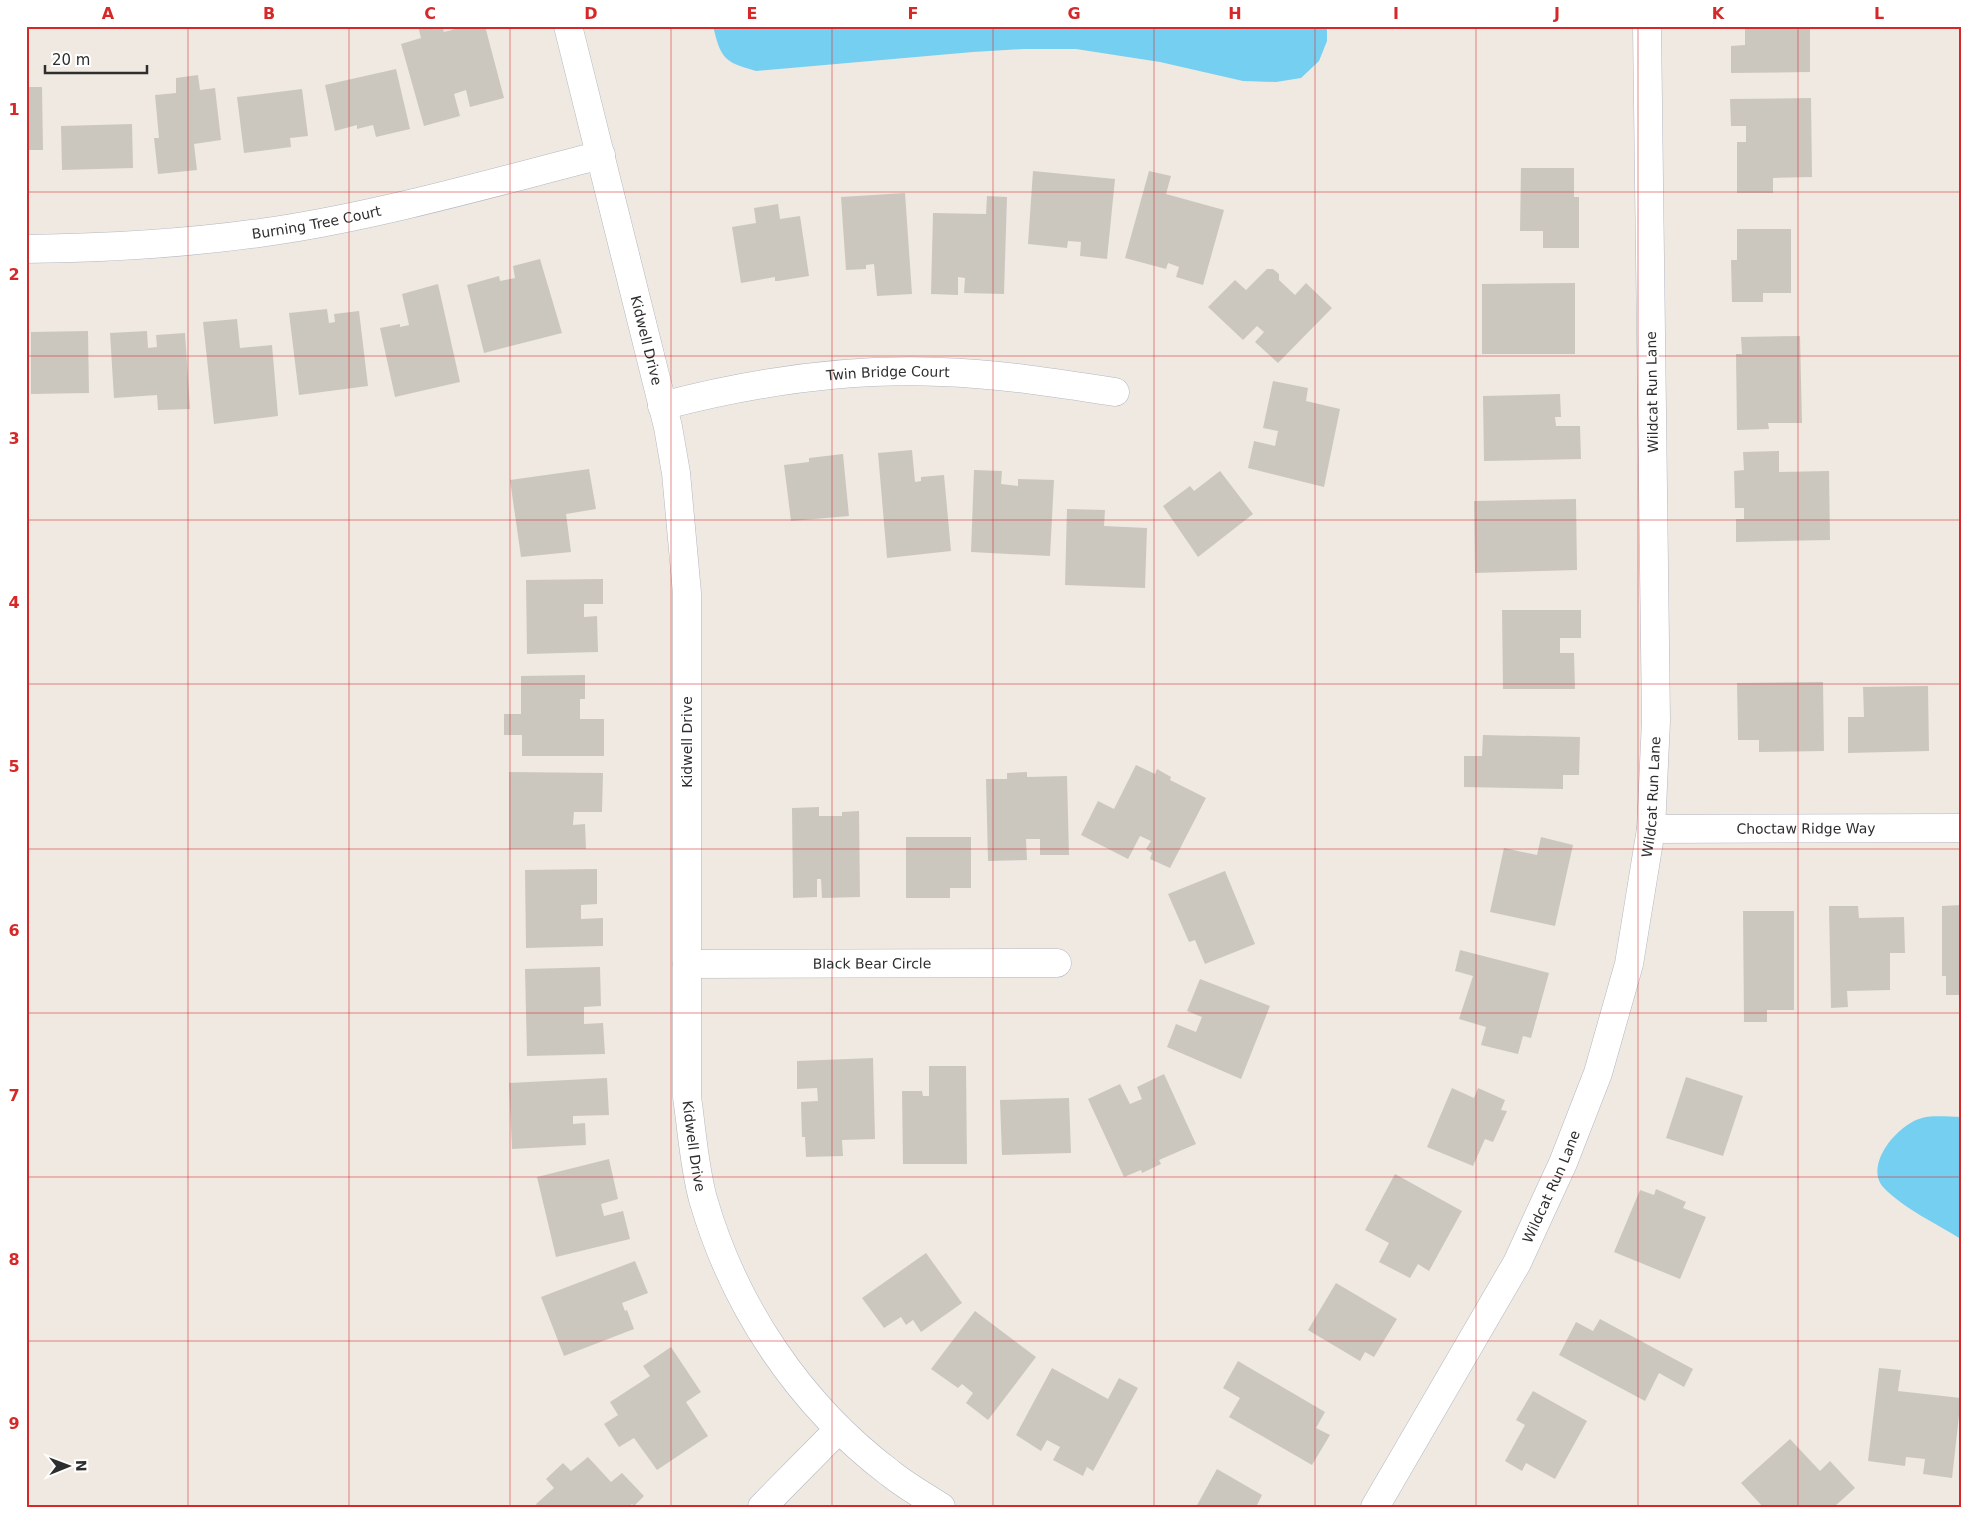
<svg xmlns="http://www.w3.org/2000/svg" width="1987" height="1533" font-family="'DejaVu Sans',sans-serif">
  <rect width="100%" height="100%" fill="#efe9e1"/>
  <g fill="#75cff0">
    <path d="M 713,26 L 1327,26 L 1327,41 L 1319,61 L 1301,78 L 1276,82 L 1243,81 L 1160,62 L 1076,49 L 1023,49 L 973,52 L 756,71 C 724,62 721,59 713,26 Z"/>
    <path d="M 1961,1117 L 1961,1239 C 1937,1224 1903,1208 1884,1188 C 1863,1165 1898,1124 1922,1118 C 1934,1115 1949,1117 1961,1117 Z"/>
  </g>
  <g fill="#cbc7bf">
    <path d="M 418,26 L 442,26 L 444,32 L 467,26 L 485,26 L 504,98 L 470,107 L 466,90 L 454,94 L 460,116 L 424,126 L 401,44 L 421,38 Z"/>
    <path d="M 1731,26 L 1810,26 L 1810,72 L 1731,73 L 1731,46 L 1745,45 L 1745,29 L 1731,29 Z"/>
    <path d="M 396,69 L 410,129 L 376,137 L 373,125 L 357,129 L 357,125 L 335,131 L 325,85 Z"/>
    <path d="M 198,75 L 200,90 L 215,88 L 221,140 L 194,144 L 197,170 L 158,174 L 154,138 L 159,138 L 155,95 L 176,93 L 176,78 Z"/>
    <path d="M 26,87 L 42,87 L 43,150 L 26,150 Z"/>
    <path d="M 302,89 L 308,136 L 290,138 L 291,147 L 244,153 L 237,97 Z"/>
    <path d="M 1811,98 L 1812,177 L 1773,178 L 1773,193 L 1737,193 L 1737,142 L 1746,142 L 1746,126 L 1731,126 L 1730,99 Z"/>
    <path d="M 132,124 L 133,168 L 62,170 L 61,126 Z"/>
    <path d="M 1521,168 L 1574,168 L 1574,197 L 1579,197 L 1579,248 L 1543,248 L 1543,231 L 1520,231 Z"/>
    <path d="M 1033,171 L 1115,179 L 1107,259 L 1080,256 L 1081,242 L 1068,241 L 1067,248 L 1028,244 Z"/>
    <path d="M 1149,171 L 1171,176 L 1166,194 L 1224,210 L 1203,285 L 1176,277 L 1179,267 L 1168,263 L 1166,269 L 1125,258 Z"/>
    <path d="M 905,193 L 912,294 L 877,296 L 874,264 L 866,265 L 866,269 L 846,270 L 841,197 Z"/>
    <path d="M 987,196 L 1007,197 L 1004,294 L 964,293 L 965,278 L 958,277 L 958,295 L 931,294 L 933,213 L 986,214 Z"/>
    <path d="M 778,204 L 780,219 L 800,216 L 809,276 L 778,281 L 775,281 L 775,277 L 741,283 L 732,227 L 756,223 L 754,208 Z"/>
    <path d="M 1737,229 L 1791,229 L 1791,293 L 1763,293 L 1763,302 L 1732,302 L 1731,260 L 1737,260 Z"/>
    <path d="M 540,259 L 562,333 L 484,353 L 467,285 L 499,276 L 500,281 L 515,278 L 513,266 Z"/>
    <path d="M 1267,269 L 1273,269 L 1279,274 L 1279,280 L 1295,295 L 1306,283 L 1332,308 L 1278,363 L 1255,342 L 1264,332 L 1257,326 L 1243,340 L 1208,307 L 1235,280 L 1246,290 Z"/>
    <path d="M 1575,283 L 1575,354 L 1482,354 L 1482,284 Z"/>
    <path d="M 438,284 L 460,382 L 395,397 L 380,328 L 400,324 L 400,327 L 409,325 L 402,294 Z"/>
    <path d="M 327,309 L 329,323 L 335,322 L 334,314 L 359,311 L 368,386 L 299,395 L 289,313 Z"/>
    <path d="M 237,319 L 240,348 L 272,345 L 278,416 L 214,424 L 203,322 Z"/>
    <path d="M 88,331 L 89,393 L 31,394 L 31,332 Z"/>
    <path d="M 147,331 L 148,348 L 157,347 L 156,335 L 185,333 L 190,409 L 158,410 L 157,395 L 114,398 L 110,333 Z"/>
    <path d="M 1800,336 L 1802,423 L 1768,423 L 1769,429 L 1737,430 L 1736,354 L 1742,354 L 1741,337 Z"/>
    <path d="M 1273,381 L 1308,388 L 1306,401 L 1340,409 L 1324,487 L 1248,468 L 1254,441 L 1275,446 L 1278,431 L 1263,428 Z"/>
    <path d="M 1560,394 L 1561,417 L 1555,417 L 1556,426 L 1580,426 L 1581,459 L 1484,461 L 1483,396 Z"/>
    <path d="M 912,450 L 915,482 L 921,481 L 921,477 L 944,475 L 951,551 L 887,558 L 878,453 Z"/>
    <path d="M 1779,451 L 1779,472 L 1829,471 L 1830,540 L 1736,542 L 1736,519 L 1744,519 L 1744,508 L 1735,508 L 1734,471 L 1744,470 L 1743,452 Z"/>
    <path d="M 843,454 L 849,516 L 791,521 L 784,465 L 809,462 L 809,458 Z"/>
    <path d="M 589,469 L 596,509 L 566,514 L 571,552 L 521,557 L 510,480 Z"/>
    <path d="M 974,470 L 1002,471 L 1001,484 L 1018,486 L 1018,479 L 1054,480 L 1050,556 L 971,552 Z"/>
    <path d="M 1220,471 L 1253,514 L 1198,557 L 1163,506 L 1190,486 L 1194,491 Z"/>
    <path d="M 1576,499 L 1577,570 L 1475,573 L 1474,501 Z"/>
    <path d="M 1067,509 L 1105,510 L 1104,526 L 1147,528 L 1145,588 L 1065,585 Z"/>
    <path d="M 603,579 L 603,604 L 584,604 L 584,617 L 597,616 L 598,652 L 527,654 L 526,580 Z"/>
    <path d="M 1502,610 L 1581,610 L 1581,638 L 1560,638 L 1560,653 L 1574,653 L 1575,689 L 1503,689 Z"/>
    <path d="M 585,675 L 585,699 L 580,699 L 580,719 L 604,719 L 604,756 L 522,756 L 522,735 L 504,735 L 504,714 L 521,714 L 521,676 Z"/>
    <path d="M 1823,682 L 1824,751 L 1759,752 L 1759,740 L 1738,740 L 1737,683 Z"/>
    <path d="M 1928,686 L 1929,751 L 1848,753 L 1848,717 L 1864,717 L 1863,687 Z"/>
    <path d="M 1483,735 L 1580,737 L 1579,775 L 1563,775 L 1563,789 L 1464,787 L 1464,756 L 1482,756 Z"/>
    <path d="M 1136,765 L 1155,774 L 1157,769 L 1171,777 L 1170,780 L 1206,798 L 1170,868 L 1150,859 L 1152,853 L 1146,849 L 1151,841 L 1140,836 L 1128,859 L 1081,835 L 1098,801 L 1114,809 Z"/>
    <path d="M 509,772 L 603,773 L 602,812 L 574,812 L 573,825 L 585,824 L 586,849 L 509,849 Z"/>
    <path d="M 1027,772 L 1027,777 L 1067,776 L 1069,855 L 1040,855 L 1040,839 L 1026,839 L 1027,860 L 988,861 L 986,779 L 1007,779 L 1007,773 Z"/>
    <path d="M 819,807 L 819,816 L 842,816 L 842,812 L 859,811 L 860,897 L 822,898 L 821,879 L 817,879 L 817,897 L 793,898 L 792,808 Z"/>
    <path d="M 906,837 L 971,837 L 971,888 L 950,888 L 950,898 L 906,898 Z"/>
    <path d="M 1541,837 L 1573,845 L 1555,926 L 1490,912 L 1504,848 L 1537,855 Z"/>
    <path d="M 597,869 L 597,904 L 581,905 L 581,919 L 603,918 L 603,946 L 526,948 L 525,870 Z"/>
    <path d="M 1225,871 L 1255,944 L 1205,964 L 1195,940 L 1189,942 L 1168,894 Z"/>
    <path d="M 1961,905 L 1961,995 L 1946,995 L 1946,976 L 1942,976 L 1942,906 Z"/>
    <path d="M 1829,906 L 1858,906 L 1859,918 L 1904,917 L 1905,953 L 1890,953 L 1890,990 L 1847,991 L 1848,1007 L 1831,1008 Z"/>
    <path d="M 1743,911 L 1794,911 L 1794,1010 L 1767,1010 L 1767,1022 L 1744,1022 Z"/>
    <path d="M 1460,950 L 1549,973 L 1531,1038 L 1523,1036 L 1518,1054 L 1481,1045 L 1486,1027 L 1459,1019 L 1473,976 L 1455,971 Z"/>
    <path d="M 600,967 L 601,1006 L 584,1007 L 584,1024 L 603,1023 L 605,1054 L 527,1056 L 525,969 Z"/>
    <path d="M 1200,979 L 1270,1006 L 1241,1079 L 1167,1047 L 1176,1024 L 1196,1032 L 1202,1017 L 1187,1011 Z"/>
    <path d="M 873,1058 L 875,1139 L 842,1140 L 843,1156 L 806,1157 L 805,1137 L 802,1137 L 801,1102 L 818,1101 L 817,1088 L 797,1089 L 797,1061 Z"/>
    <path d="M 929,1066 L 966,1066 L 967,1164 L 903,1164 L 902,1091 L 922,1091 L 923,1096 L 929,1096 Z"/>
    <path d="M 1164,1074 L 1196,1144 L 1159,1160 L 1161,1164 L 1142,1173 L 1141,1170 L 1124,1177 L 1088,1099 L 1120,1084 L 1130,1104 L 1142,1099 L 1137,1087 Z"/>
    <path d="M 1686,1077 L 1743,1096 L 1723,1156 L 1666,1138 Z"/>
    <path d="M 607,1078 L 609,1115 L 573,1116 L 573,1124 L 585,1123 L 586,1145 L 512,1149 L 509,1083 Z"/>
    <path d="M 1452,1088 L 1474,1098 L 1478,1088 L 1505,1100 L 1501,1110 L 1507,1111 L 1493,1142 L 1485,1139 L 1473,1166 L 1427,1147 Z"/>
    <path d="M 1069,1098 L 1071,1153 L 1002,1155 L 1000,1100 Z"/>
    <path d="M 609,1159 L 618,1199 L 601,1204 L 604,1216 L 623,1211 L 630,1239 L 556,1257 L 537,1177 Z"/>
    <path d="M 1395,1174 L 1462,1211 L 1429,1271 L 1418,1264 L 1410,1278 L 1379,1262 L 1389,1243 L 1365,1230 Z"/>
    <path d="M 1656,1189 L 1686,1202 L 1683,1208 L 1706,1217 L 1680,1279 L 1614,1252 L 1640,1190 L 1654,1195 Z"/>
    <path d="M 926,1253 L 962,1303 L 921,1332 L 913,1320 L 906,1325 L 901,1317 L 884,1328 L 862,1298 Z"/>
    <path d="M 635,1261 L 648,1293 L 622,1303 L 625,1311 L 627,1310 L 634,1329 L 564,1356 L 541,1297 Z"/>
    <path d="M 1336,1283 L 1397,1319 L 1374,1357 L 1365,1352 L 1360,1361 L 1308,1330 Z"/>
    <path d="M 975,1311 L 1036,1357 L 988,1420 L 966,1403 L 973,1393 L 962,1384 L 958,1388 L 931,1369 Z"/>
    <path d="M 1600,1319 L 1693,1369 L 1684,1387 L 1659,1373 L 1645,1401 L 1559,1355 L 1576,1322 L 1593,1331 Z"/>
    <path d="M 671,1347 L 701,1392 L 686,1402 L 708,1436 L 657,1470 L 634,1438 L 619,1447 L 604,1424 L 618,1415 L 610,1402 L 650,1376 L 643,1366 Z"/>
    <path d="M 1238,1361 L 1325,1412 L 1316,1428 L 1330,1435 L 1312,1465 L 1229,1417 L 1240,1398 L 1223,1388 Z"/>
    <path d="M 1052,1368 L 1108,1399 L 1119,1378 L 1138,1388 L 1093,1471 L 1087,1467 L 1083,1476 L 1053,1460 L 1060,1447 L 1047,1440 L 1041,1451 L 1016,1435 Z"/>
    <path d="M 1879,1368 L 1901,1370 L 1898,1391 L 1961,1398 L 1952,1478 L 1923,1474 L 1925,1459 L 1906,1457 L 1905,1466 L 1868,1461 Z"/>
    <path d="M 1533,1391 L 1587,1421 L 1555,1479 L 1526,1463 L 1522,1471 L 1505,1461 L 1525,1425 L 1516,1420 Z"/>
    <path d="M 1790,1439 L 1820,1471 L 1830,1461 L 1855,1488 L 1834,1507 L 1763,1507 L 1741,1483 Z"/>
    <path d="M 588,1457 L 611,1482 L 622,1473 L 644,1496 L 634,1506 L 632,1504 L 629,1507 L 538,1507 L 536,1504 L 554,1488 L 546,1479 L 563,1463 L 571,1471 Z"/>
    <path d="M 1217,1469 L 1262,1495 L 1256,1507 L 1196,1507 Z"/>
  </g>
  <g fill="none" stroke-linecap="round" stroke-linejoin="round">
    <defs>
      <g id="minor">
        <path id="s1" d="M 568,26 L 668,427 L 676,473 L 687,593 L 687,1097 C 692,1131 694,1166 703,1199 C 734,1307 800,1405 890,1473 C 906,1486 924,1496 941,1507"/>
        <path id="s2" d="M 26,249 C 111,248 196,243 280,230 C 388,213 495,182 601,155"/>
        <path id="s3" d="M 662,406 C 753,382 847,368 941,372 C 999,374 1057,383 1115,392"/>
        <path id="s4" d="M 1651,829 L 1961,828"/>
        <path id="s5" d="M 687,964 L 1057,963"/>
        <path d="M 762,1507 L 839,1429"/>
        <path id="s6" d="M 1375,1507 L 1517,1263 L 1563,1163 L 1598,1073 L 1629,964 L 1651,829 L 1656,721 L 1647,26"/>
      </g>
    </defs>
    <use href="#minor" stroke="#b4b7c1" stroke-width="29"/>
    <use href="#minor" stroke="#fff" stroke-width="28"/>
  </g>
  <path fill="none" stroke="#d62828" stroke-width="1" stroke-opacity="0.55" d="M 188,26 L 188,1507M 349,26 L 349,1507M 510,26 L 510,1507M 671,26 L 671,1507M 832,26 L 832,1507M 993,26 L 993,1507M 1154,26 L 1154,1507M 1315,26 L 1315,1507M 1476,26 L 1476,1507M 1638,26 L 1638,1507M 1798,26 L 1798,1507M 26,192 L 1961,192M 26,356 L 1961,356M 26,520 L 1961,520M 26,684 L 1961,684M 26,849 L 1961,849M 26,1013 L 1961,1013M 26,1177 L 1961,1177M 26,1341 L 1961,1341"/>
  <g text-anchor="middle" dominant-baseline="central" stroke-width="4.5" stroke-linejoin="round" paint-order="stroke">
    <g font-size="14" fill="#2e2e2e" stroke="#fff">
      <text stroke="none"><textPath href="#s2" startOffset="292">Burning Tree Court</textPath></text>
      <text stroke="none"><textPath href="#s1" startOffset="324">Kidwell Drive</textPath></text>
      <text stroke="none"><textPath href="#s3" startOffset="229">Twin Bridge Court</textPath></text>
      <text transform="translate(1652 392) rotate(-91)">Wildcat Run Lane</text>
      <text transform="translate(687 742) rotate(-90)">Kidwell Drive</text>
      <text stroke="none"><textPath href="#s6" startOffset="771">Wildcat Run Lane</textPath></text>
      <text stroke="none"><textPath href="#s4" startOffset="155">Choctaw Ridge Way</textPath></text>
      <text stroke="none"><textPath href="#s5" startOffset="185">Black Bear Circle</textPath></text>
      <text stroke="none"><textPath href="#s1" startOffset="1134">Kidwell Drive</textPath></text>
      <text stroke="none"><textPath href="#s6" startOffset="366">Wildcat Run Lane</textPath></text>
    </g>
  </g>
  <rect width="1987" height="1533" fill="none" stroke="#ffffff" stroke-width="55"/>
  <g transform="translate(68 1466) rotate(89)" stroke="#ffffff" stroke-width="4" paint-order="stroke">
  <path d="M0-4L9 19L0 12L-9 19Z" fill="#2e2e2e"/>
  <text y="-8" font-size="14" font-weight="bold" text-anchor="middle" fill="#2e2e2e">N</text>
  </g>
  <path d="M45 65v8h102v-8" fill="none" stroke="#2e2e2e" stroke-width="2.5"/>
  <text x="52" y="65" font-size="15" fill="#2e2e2e" stroke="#ffffff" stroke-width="4" paint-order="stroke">20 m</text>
  <rect x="28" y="28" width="1932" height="1478" fill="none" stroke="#d62828" stroke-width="2"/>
  <g font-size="16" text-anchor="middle" font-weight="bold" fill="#d62828">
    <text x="108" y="19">A</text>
    <text x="269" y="19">B</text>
    <text x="430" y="19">C</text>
    <text x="591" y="19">D</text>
    <text x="752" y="19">E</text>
    <text x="913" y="19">F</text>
    <text x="1074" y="19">G</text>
    <text x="1235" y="19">H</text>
    <text x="1396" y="19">I</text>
    <text x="1557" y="19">J</text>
    <text x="1718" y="19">K</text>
    <text x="1879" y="19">L</text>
    <text x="14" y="115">1</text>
    <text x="14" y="280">2</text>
    <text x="14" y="444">3</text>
    <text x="14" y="608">4</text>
    <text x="14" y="772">5</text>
    <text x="14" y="936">6</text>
    <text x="14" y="1101">7</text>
    <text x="14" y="1265">8</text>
    <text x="14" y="1429">9</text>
  </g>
</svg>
